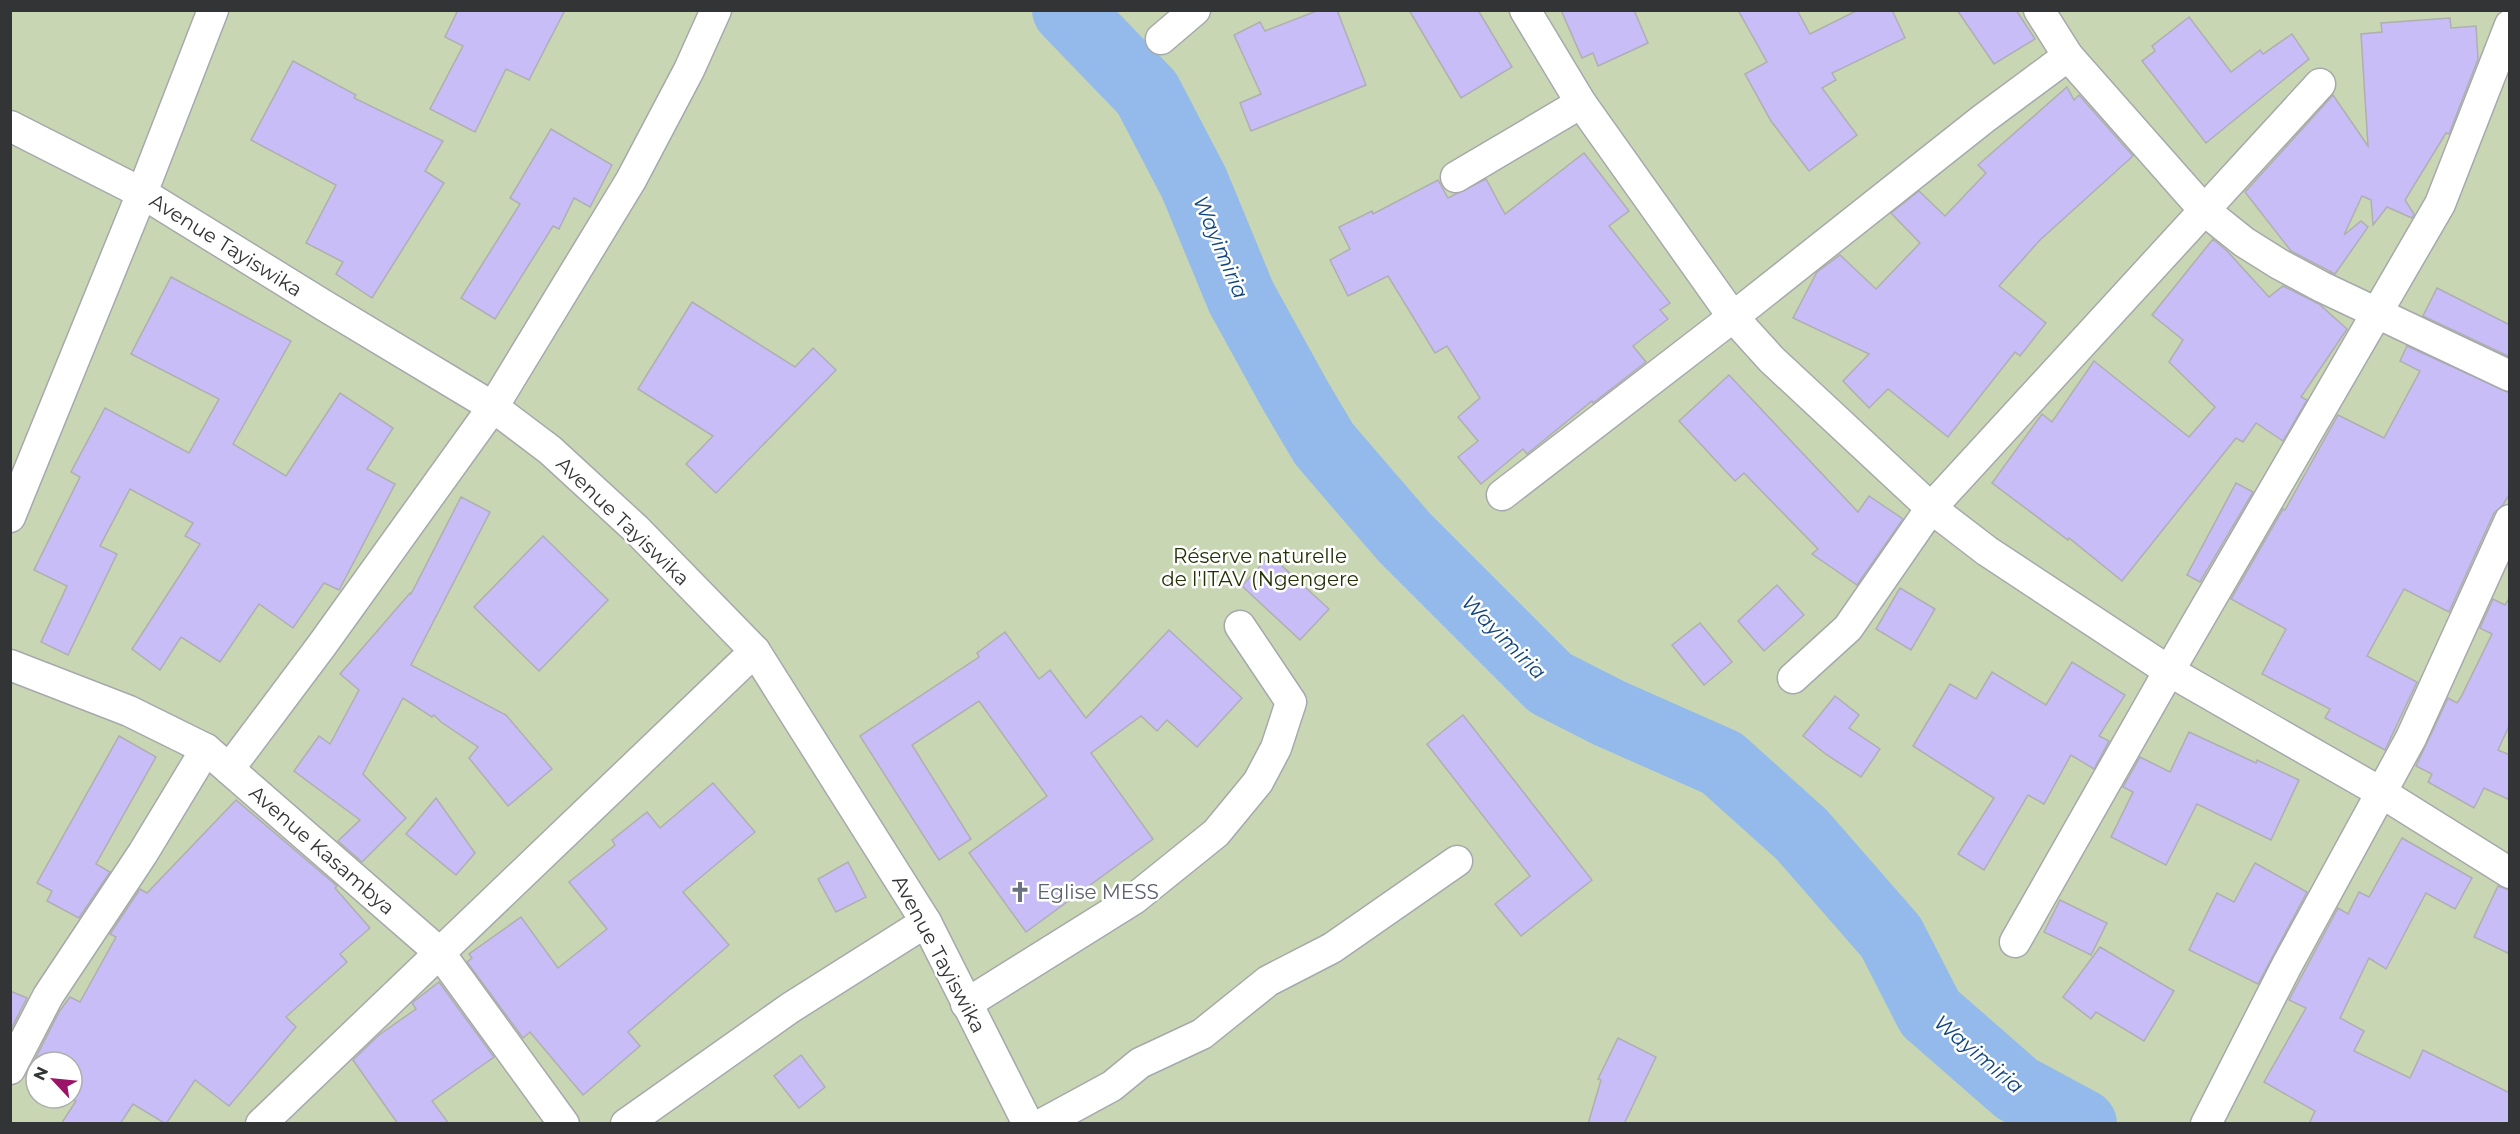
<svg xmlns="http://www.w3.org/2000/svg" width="2520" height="1134" font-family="Montserrat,sans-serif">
  <rect width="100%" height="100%" fill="#f1f4f7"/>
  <path fill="#c8d6b3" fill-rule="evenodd" d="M 10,11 L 2509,11 L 2509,1123 L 11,1123 ZM 36,1062 L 72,1062 L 72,1098 L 36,1098 Z"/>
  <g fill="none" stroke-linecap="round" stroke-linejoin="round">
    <path stroke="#93baeb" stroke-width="70" d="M 1067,10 L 1147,93 L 1194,183 L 1241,297 L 1295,395 L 1324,444 L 1404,537 L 1550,683 L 1609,713 L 1722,763 L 1802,835 L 1891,937 L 1930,1013 L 2017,1089 L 2082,1124"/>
  </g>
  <g fill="#c8bdf7" stroke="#afafb2" stroke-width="1.5">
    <path d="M 458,10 L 565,10 L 529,80 L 506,69 L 475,132 L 430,109 L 463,46 L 445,37 Z"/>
    <path d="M 1319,10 L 1337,10 L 1366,85 L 1251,131 L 1240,103 L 1261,94 L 1234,35 L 1260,22 L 1265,31 Z"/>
    <path d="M 1409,10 L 1478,10 L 1512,67 L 1461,98 Z"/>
    <path d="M 1561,10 L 1634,10 L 1648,43 L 1598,66 L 1593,53 L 1582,58 Z"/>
    <path d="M 1738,10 L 1797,10 L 1810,34 L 1858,10 L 1892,10 L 1905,38 L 1832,73 L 1836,80 L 1822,88 L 1857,135 L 1809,171 L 1771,121 L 1745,74 L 1767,62 Z"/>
    <path d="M 1957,10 L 2016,10 L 2035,39 L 1994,64 Z"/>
    <path d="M 2189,17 L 2231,72 L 2260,50 L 2263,54 L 2292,34 L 2309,59 L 2206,143 L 2142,61 L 2155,51 L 2152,46 Z"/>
    <path d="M 2450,18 L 2451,28 L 2476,26 L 2478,59 L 2449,134 L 2446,133 L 2405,200 L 2414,214 L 2412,218 L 2387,207 L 2373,225 L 2371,200 L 2362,196 L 2344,235 L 2361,221 L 2368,227 L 2335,274 L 2291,251 L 2245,192 L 2333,95 L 2368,146 L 2361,34 L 2382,32 L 2381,23 Z"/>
    <path d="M 293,61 L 356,95 L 354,98 L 443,141 L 425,171 L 444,183 L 372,298 L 336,274 L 343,262 L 306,243 L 336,185 L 251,140 Z"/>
    <path d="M 2067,87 L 2074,100 L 2079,95 L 2133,156 L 2040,240 L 1999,286 L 2046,323 L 2020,356 L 2015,352 L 1948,437 L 1888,389 L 1869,408 L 1843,381 L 1869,354 L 1793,318 L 1817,272 L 1840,255 L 1876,289 L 1920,243 L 1891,213 L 1919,191 L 1945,216 L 1986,173 L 1978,165 Z"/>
    <path d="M 551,129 L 612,165 L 590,207 L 574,198 L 559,229 L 553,226 L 495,319 L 461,298 L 520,204 L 510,198 Z"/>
    <path d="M 1584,153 L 1629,211 L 1609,226 L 1670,303 L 1660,310 L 1668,319 L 1633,346 L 1646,362 L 1593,403 L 1592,401 L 1527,454 L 1523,449 L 1481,484 L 1458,457 L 1478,441 L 1458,417 L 1480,398 L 1447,346 L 1435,353 L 1388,276 L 1348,296 L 1330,260 L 1350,249 L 1339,227 L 1372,211 L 1373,214 L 1438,180 L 1448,198 L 1486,179 L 1505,214 Z"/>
    <path d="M 2213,239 L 2228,252 L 2269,297 L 2283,286 L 2319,304 L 2347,329 L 2301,397 L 2307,400 L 2283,441 L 2256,423 L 2243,442 L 2236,438 L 2122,581 L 2069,538 L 2068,540 L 1992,483 L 2042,414 L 2052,422 L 2094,361 L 2189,437 L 2215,407 L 2169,362 L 2183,340 L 2152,315 Z"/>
    <path d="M 171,277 L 291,341 L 233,444 L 286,476 L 340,393 L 393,428 L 367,469 L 395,484 L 339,590 L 324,583 L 293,628 L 259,604 L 220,662 L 181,637 L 160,670 L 132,649 L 200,544 L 185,536 L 193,523 L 130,489 L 100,546 L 117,554 L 68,655 L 41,642 L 67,586 L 34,570 L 80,477 L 71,472 L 105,408 L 189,453 L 219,399 L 131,354 Z"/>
    <path d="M 2437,288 L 2510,325 L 2510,357 L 2423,316 Z"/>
    <path d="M 692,302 L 795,367 L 813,348 L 836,370 L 716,493 L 686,464 L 713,436 L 638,389 Z"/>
    <path d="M 2407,346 L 2510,393 L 2510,493 L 2503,505 L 2494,513 L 2449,612 L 2404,589 L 2367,656 L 2417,682 L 2385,750 L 2325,718 L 2330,709 L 2262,674 L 2286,629 L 2231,599 L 2283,509 L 2285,510 L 2338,415 L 2384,438 L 2420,371 L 2400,361 Z"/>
    <path d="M 1729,375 L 1858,512 L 1869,496 L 1903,519 L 1857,585 L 1812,554 L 1818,549 L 1744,473 L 1735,481 L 1679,421 Z"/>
    <path d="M 2236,483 L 2253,492 L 2200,582 L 2187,575 Z"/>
    <path d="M 461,497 L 490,512 L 411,665 L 506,715 L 552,769 L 508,806 L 469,758 L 478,747 L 441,722 L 434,715 L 432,717 L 403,698 L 363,774 L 406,818 L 362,862 L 338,841 L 360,820 L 294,771 L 319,736 L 330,744 L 359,690 L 340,674 L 410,593 L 411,594 Z"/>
    <path d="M 543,536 L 608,600 L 539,671 L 474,607 Z"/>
    <path d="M 1270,555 L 1329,609 L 1300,640 L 1242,586 Z"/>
    <path d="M 1777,585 L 1804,615 L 1764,651 L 1738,621 Z"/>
    <path d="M 1900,588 L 1935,609 L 1911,650 L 1876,629 Z"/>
    <path d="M 2510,597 L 2510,724 L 2498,750 L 2510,755 L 2510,800 L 2484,788 L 2474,808 L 2428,782 L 2432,774 L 2416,766 L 2448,698 L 2457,703 L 2461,697 L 2492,634 L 2480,628 L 2493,599 L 2505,605 Z"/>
    <path d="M 1700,623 L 1732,662 L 1704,685 L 1672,645 Z"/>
    <path d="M 1169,630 L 1242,698 L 1197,747 L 1167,720 L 1157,731 L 1141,716 L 1091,753 L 1153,839 L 1026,932 L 969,853 L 1047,796 L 979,701 L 912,745 L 971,839 L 939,860 L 860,736 L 979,657 L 977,653 L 1005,632 L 1039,679 L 1050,670 L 1086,718 Z"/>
    <path d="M 2072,662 L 2125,695 L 2099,736 L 2109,741 L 2094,769 L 2071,755 L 2044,804 L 2028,795 L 1984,870 L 1958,854 L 1994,798 L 1913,746 L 1950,684 L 1976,699 L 1992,672 L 2046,705 Z"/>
    <path d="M 1835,696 L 1859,715 L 1849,728 L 1880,749 L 1861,777 L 1827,755 L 1803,736 Z"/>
    <path d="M 1463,715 L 1592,880 L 1521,936 L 1495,904 L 1530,876 L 1427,744 Z"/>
    <path d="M 2189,732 L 2256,763 L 2257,760 L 2299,780 L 2271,840 L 2197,804 L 2166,865 L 2111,837 L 2133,792 L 2123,787 L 2140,757 L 2170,772 Z"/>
    <path d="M 119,736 L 156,757 L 96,864 L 110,872 L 79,918 L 47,901 L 52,891 L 37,883 Z"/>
    <path d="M 713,783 L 755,832 L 683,892 L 729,945 L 628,1032 L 640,1046 L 583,1095 L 530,1032 L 523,1038 L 467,962 L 472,958 L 469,954 L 521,917 L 558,968 L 607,929 L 569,882 L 615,845 L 612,840 L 647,812 L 660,828 Z"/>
    <path d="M 436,798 L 475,853 L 456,875 L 406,834 Z"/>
    <path d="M 236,800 L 337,886 L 335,888 L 370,928 L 340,954 L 347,962 L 286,1017 L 296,1027 L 229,1106 L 195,1080 L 166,1124 L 133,1104 L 120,1124 L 61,1124 L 76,1101 L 69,1098 L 72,1098 L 72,1062 L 36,1062 L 36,1082 L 26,1077 L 59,1012 L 70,997 L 80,1002 L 116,937 L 110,934 L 140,889 L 147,893 Z"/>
    <path d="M 2402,838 L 2472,878 L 2455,909 L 2426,893 L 2386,969 L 2369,958 L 2340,1018 L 2364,1031 L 2354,1051 L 2410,1078 L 2423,1050 L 2510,1093 L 2510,1124 L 2309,1124 L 2315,1111 L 2264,1082 L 2306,1008 L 2289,1000 L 2338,908 L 2348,914 L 2359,892 L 2369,897 Z"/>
    <path d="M 848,862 L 866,897 L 836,912 L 818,879 Z"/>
    <path d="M 2255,863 L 2307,892 L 2258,984 L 2189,950 L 2217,893 L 2234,902 Z"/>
    <path d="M 2498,886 L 2510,890 L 2510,954 L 2474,937 Z"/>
    <path d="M 2060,900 L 2107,923 L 2091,955 L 2044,932 Z"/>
    <path d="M 2100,947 L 2174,991 L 2144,1041 L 2096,1012 L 2091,1019 L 2063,997 Z"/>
    <path d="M 439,982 L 494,1057 L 432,1101 L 449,1124 L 398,1124 L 353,1060 L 379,1035 L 416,1009 L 412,1003 Z"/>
    <path d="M 10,991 L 27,998 L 10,1031 Z"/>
    <path d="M 1618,1038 L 1656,1057 L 1624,1124 L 1588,1124 L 1601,1080 L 1598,1079 Z"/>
    <path d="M 801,1055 L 825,1087 L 799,1108 L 774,1076 Z"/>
  </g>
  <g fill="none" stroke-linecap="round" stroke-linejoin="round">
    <defs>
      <g id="minor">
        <path d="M 1525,10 L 1581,103 L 1733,317 L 1771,359 L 1931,508 L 1987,551 L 2169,671 L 2382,793 L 2510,873"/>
        <path d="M 2039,10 L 2068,56 L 2204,210 L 2244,242 L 2279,264 L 2322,287 L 2510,376"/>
        <path d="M 1161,39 L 1195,10"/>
        <path d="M 10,126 L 142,193 L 325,306 L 493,407 L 550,450 L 636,529 L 755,651 L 926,922 L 1028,1124"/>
        <path d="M 1456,177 L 1581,103"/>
        <path d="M 1502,495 L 1733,317 L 1983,119 L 2068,56"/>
        <path d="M 10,517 L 142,193 L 213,10"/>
        <path d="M 10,665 L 129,711 L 206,749 L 439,952 L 564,1124"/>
        <path d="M 1793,678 L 1848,628 L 1931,508 L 2320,84"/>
        <path d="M 229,769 L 322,645 L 493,407 L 631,180 L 689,70 L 716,10"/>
        <path d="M 2015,942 L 2169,671 L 2440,204 L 2510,25"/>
        <path d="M 966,1004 L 1134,899 L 1216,833 L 1258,782 L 1276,748 L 1291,702 L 1240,626"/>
        <path d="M 10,1069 L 48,996 L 143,853 L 206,749"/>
        <path d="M 261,1124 L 755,651"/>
        <path d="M 626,1124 L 790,1008 L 926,922"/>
        <path d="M 1042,1124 L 1112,1086 L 1140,1063 L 1202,1034 L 1268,981 L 1332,948 L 1457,861"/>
        <path d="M 2206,1124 L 2287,965 L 2411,738 L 2510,520"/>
      </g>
    </defs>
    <use href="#minor" stroke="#a6a9ac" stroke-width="33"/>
    <use href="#minor" stroke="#fff" stroke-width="30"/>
  </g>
  <defs>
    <symbol id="church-bare" viewBox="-9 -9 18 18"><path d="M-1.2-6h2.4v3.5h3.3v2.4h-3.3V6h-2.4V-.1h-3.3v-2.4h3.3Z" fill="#6b7280" stroke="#fff" stroke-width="2.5" paint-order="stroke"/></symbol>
  </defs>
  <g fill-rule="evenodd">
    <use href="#church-bare" x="1005" y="877" width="30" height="30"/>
  </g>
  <g text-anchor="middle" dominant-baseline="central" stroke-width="5" stroke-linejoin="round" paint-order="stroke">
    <g font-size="20" fill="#333435" stroke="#fff">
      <text transform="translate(226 245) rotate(32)">Avenue Tayiswika</text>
      <text transform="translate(623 521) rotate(44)">Avenue Tayiswika</text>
      <text transform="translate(322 850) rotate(41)">Avenue Kasambya</text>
      <text transform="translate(939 954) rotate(62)">Avenue Tayiswika</text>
    </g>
    <g font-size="20" fill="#243105" stroke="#fff">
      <text x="1260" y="556">Réserve naturelle<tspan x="1260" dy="23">de l'ITAV (Ngengere</tspan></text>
    </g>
    <g font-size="20" fill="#5b616d" stroke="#fff" text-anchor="start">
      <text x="1037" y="892">Eglise MESS</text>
    </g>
    <g font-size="21" font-style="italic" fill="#10457f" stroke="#fff">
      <text transform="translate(1221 247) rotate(67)">Wayimiria</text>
      <text transform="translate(1504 637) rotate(45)">Wayimiria</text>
      <text transform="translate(1979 1054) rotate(40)">Wayimiria</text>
    </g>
  </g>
  <rect width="2520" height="1134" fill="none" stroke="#333435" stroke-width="24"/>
  <g transform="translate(54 1080) rotate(296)"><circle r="28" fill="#ffffff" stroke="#adaeae" stroke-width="1.5"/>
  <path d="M0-4.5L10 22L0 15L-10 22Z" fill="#9a1366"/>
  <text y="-9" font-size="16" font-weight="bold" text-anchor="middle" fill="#333435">N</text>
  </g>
</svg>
